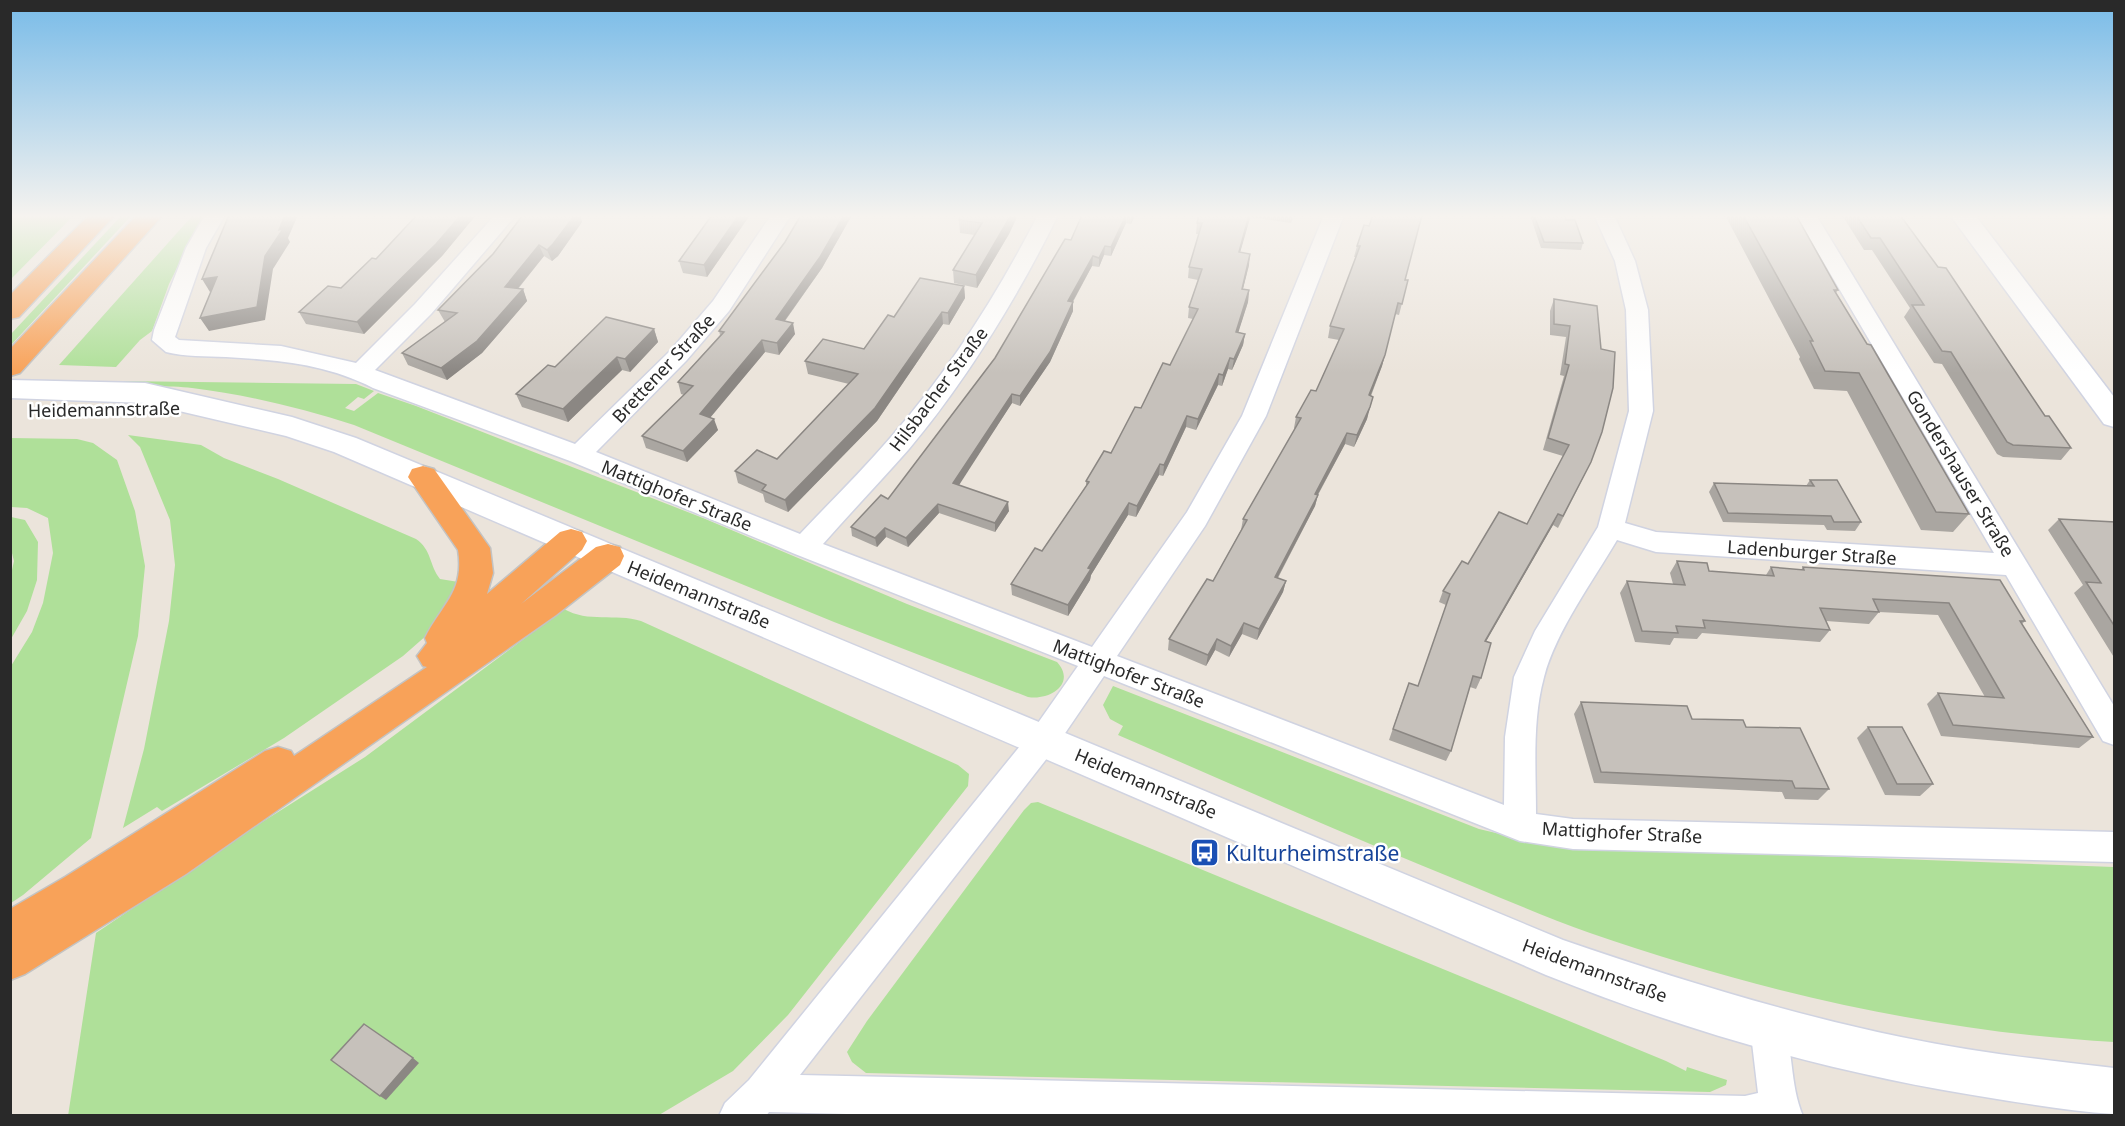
<svg xmlns="http://www.w3.org/2000/svg" width="2125" height="1126" font-family="'Noto Sans',sans-serif">
  <rect width="100%" height="100%" fill="#ebe4db"/>
  <g fill="#afe099">
    <path d="M 11,215 L 74,215 L 11,279 L 10,215 Z"/>
    <path d="M 122,215 L 132,215 L 11,345 L 11,334 Z"/>
    <path d="M 193,215 L 206,215 L 193,236 L 169,284 L 152,331 L 140,340 L 116,367 L 59,365 Z"/>
    <path d="M 116,381 L 356,384 L 374,391 L 364,399 L 358,397 L 345,408 L 354,411 L 378,393 L 416,406 L 703,518 L 907,604 L 1057,662 C 1077,684 1049,701 1028,697 L 834,622 L 354,425 C 301,408 248,395 192,388 C 171,385 133,388 116,381 Z"/>
    <path d="M 128,435 L 201,445 L 224,458 L 278,479 L 416,539 C 432,550 429,565 440,579 L 465,583 L 444,620 L 403,656 L 284,738 L 162,811 L 157,807 L 123,828 L 144,749 L 169,621 L 175,565 L 170,520 L 140,447 Z"/>
    <path d="M 11,438 L 77,439 L 93,443 L 117,460 L 135,511 L 145,566 L 138,636 L 91,838 L 23,895 L 11,903 L 11,666 L 32,632 L 43,603 L 53,553 L 48,518 L 27,508 L 11,507 Z"/>
    <path d="M 11,517 L 25,520 L 38,542 L 37,580 L 27,611 L 11,639 L 10,579 L 14,561 L 11,549 Z"/>
    <path d="M 564,609 C 588,623 615,613 641,621 L 958,765 L 969,774 L 968,786 L 788,1015 L 733,1071 L 659,1115 L 68,1116 L 96,933 L 240,836 L 365,757 Z"/>
    <path d="M 1113,686 L 1479,829 L 1534,842 L 1575,847 L 2114,867 L 2114,1042 C 1935,1032 1760,992 1590,933 C 1550,919 1511,902 1472,886 C 1353,838 1236,786 1118,735 L 1123,726 L 1110,719 L 1103,705 Z"/>
    <path d="M 1038,802 L 1666,1061 L 1686,1071 L 1687,1067 L 1727,1080 L 1726,1085 L 1710,1092 L 866,1073 L 852,1062 L 847,1052 L 867,1021 L 1024,810 L 1031,803 Z"/>
  </g>
  <g fill="none" stroke-linecap="round" stroke-linejoin="round">
    <defs>
      <path id="minor" d="M 205,215 L 225,215 L 206,248 L 175,337 L 179,340 L 281,346 L 356,363 L 415,304 L 495,215 L 516,215 L 431,314 L 375,370 L 575,444 L 670,351 L 713,301 L 771,215 L 791,215 L 729,311 L 686,361 L 596,452 L 800,534 C 830,502 862,471 891,437 C 949,371 998,293 1038,215 L 1058,215 C 1019,295 966,381 909,449 C 881,481 851,512 823,544 L 1092,647 L 1187,512 L 1242,416 L 1324,215 L 1344,215 L 1266,416 L 1205,526 L 1117,656 L 1504,805 L 1505,737 L 1514,677 L 1535,631 L 1598,527 L 1629,411 L 1626,310 L 1615,261 L 1594,215 L 1614,215 L 1635,261 L 1648,310 L 1653,411 L 1625,523 L 1656,532 L 1994,553 L 1796,215 L 1816,215 L 2114,706 L 2114,745 L 2103,741 L 2006,575 L 1656,552 L 1617,540 C 1593,581 1556,631 1544,677 C 1532,721 1536,769 1536,814 L 1573,819 L 2114,832 L 2114,862 L 1573,849 L 1520,841 L 1104,676 L 1055,748 L 800,1075 L 1745,1096 L 1758,1093 L 1750,1026 L 1755,1013 L 1768,1008 L 1781,1013 C 1794,1046 1789,1083 1803,1116 L 925,1116 L 769,1112 L 766,1116 L 719,1116 L 725,1103 L 749,1080 L 1033,730 L 1078,666 L 795,554 L 570,461 L 373,388 C 326,364 278,360 226,357 C 206,356 185,357 166,352 L 152,340 L 154,330 L 186,248 Z"/>
      <g id="secondary">
        <path d="M 1950,215 L 1975,215 L 2114,397 L 2114,427 L 2104,424 Z"/>
        <path d="M 10,380 L 145,383 L 292,417 L 356,438 L 1563,940 C 1674,978 1786,1013 1901,1037 C 1972,1052 2043,1060 2114,1068 L 2114,1114 C 2076,1112 2036,1105 1997,1099 C 1844,1076 1690,1033 1546,975 L 334,452 L 286,436 L 145,403 L 10,398 Z"/>
      </g>
      <g id="motorway">
        <path d="M 89,215 L 115,215 L 19,317 L 10,319 L 10,295 Z"/>
        <path d="M 137,215 L 163,215 L 20,373 L 10,376 L 10,349 Z"/>
        <path d="M 423,466 L 434,469 L 490,548 L 493,573 L 487,594 L 560,532 L 571,529 L 582,532 L 587,541 L 582,550 L 521,604 L 596,547 L 608,544 L 620,547 L 624,556 L 620,565 L 556,615 L 186,874 L 25,974 L 10,980 L 10,909 L 65,877 L 265,751 L 278,747 L 291,751 L 294,756 L 427,667 L 423,666 L 417,656 L 427,643 L 425,638 C 441,605 465,592 458,550 L 408,477 L 412,469 Z"/>
      </g>
    </defs>
    <use href="#minor" stroke="#d0d3e1" stroke-width="3"/>
    <use href="#secondary" stroke="#d0d3e1" stroke-width="3"/>
    <use href="#motorway" stroke="#c3c3c3" stroke-width="3"/>
    <use href="#minor" fill="#fff" fill-rule="evenodd"/>
    <use href="#secondary" fill="#fff" fill-rule="evenodd"/>
    <use href="#motorway" fill="#f8a259" fill-rule="evenodd"/>
  </g>
  <g fill="#aaa6a1">
    <path d="M 417,215 L 476,215 L 442,256 L 364,334 L 306,324 L 299,312 L 341,288 L 376,259 Z"/>
    <path d="M 712,215 L 750,215 L 707,277 L 683,273 L 679,261 Z"/>
    <path d="M 801,215 L 852,215 L 822,268 L 785,321 L 795,334 L 779,355 L 765,352 L 710,418 L 718,430 L 687,462 L 646,448 L 642,436 L 684,395 L 681,394 L 678,382 L 720,335 L 719,331 L 785,242 Z"/>
    <path d="M 961,215 L 1018,215 L 1009,234 L 977,288 L 954,283 L 953,270 L 975,235 L 960,233 L 959,220 Z"/>
    <path d="M 1082,215 L 1135,215 L 1131,224 L 1126,223 L 1111,256 L 1104,255 L 1099,267 L 1092,266 L 1073,302 L 1073,311 L 1050,362 L 1020,406 L 1012,403 L 958,485 L 1009,511 L 995,532 L 939,513 L 908,547 L 886,537 L 877,547 L 852,536 L 851,527 L 888,499 L 995,358 L 1071,240 Z"/>
    <path d="M 1199,215 L 1294,215 L 1291,223 L 1250,217 L 1240,252 L 1249,265 L 1243,289 L 1249,290 L 1248,302 L 1238,332 L 1245,334 L 1243,345 L 1232,370 L 1228,369 L 1222,386 L 1218,385 L 1196,430 L 1186,427 L 1163,476 L 1159,475 L 1136,517 L 1128,515 L 1091,575 L 1090,580 L 1068,616 L 1012,595 L 1011,584 L 1042,551 L 1086,486 L 1086,481 L 1111,453 L 1170,365 L 1193,319 L 1188,318 L 1189,307 L 1198,280 L 1188,278 L 1189,267 L 1199,234 L 1196,234 L 1197,223 Z"/>
    <path d="M 1530,215 L 1565,215 L 1566,220 L 1583,243 L 1581,250 L 1541,248 Z"/>
    <path d="M 1725,215 L 1796,215 L 1838,290 L 1836,293 L 1969,514 L 1953,532 L 1921,530 L 1847,391 L 1814,389 L 1799,359 L 1800,357 Z"/>
    <path d="M 1842,215 L 1900,215 L 2045,416 L 2071,448 L 2061,460 L 2003,457 L 1997,454 L 1942,364 L 1934,363 L 1904,317 L 1910,308 L 1872,250 L 1864,250 Z"/>
    <path d="M 580,216 L 582,222 L 558,256 L 552,261 L 544,256 L 518,289 L 523,289 L 527,301 L 482,353 L 447,380 L 408,365 L 402,353 L 445,322 L 438,310 L 493,254 Z"/>
    <path d="M 1364,225 L 1405,280 L 1408,280 L 1399,315 L 1395,314 L 1382,366 L 1371,396 L 1367,419 L 1354,447 L 1345,444 L 1318,495 L 1315,506 L 1278,578 L 1286,581 L 1283,592 L 1257,640 L 1242,634 L 1229,657 L 1215,650 L 1206,666 L 1168,650 L 1169,639 L 1213,581 L 1241,530 L 1243,519 L 1295,429 L 1294,428 L 1296,417 L 1316,391 L 1339,340 L 1328,338 L 1330,326 L 1356,257 L 1354,257 L 1357,246 Z"/>
    <path d="M 964,286 L 965,298 L 949,325 L 943,324 L 877,421 L 788,512 L 765,502 L 763,494 L 738,483 L 735,471 L 777,459 L 849,384 L 808,374 L 805,361 L 864,349 L 894,317 Z"/>
    <path d="M 1554,299 L 1597,306 L 1585,474 L 1558,528 L 1553,525 L 1486,641 L 1481,678 L 1476,689 L 1470,687 L 1451,751 L 1446,761 L 1389,740 L 1405,693 L 1418,686 L 1446,605 L 1439,602 L 1443,591 L 1468,564 L 1527,524 L 1563,456 L 1543,450 L 1564,376 L 1560,375 L 1566,337 L 1550,335 L 1550,311 Z"/>
    <path d="M 654,329 L 658,342 L 630,372 L 622,370 L 568,422 L 522,407 L 516,394 L 555,367 Z"/>
    <path d="M 1810,480 L 1861,522 L 1855,531 L 1827,530 L 1824,525 L 1723,522 L 1709,492 L 1714,483 L 1806,486 Z"/>
    <path d="M 2059,519 L 2115,522 L 2115,659 L 2074,593 L 2083,585 L 2048,530 Z"/>
    <path d="M 1677,561 L 1709,571 L 1766,575 L 1771,567 L 1801,570 L 1803,567 L 2025,621 L 2022,624 L 2093,737 L 2079,748 L 1941,736 L 1927,704 L 1938,693 L 1985,697 L 1938,615 L 1879,612 L 1869,624 L 1826,621 L 1830,630 L 1820,642 L 1702,633 L 1697,639 L 1674,638 L 1670,645 L 1635,642 L 1620,593 L 1627,581 L 1673,584 L 1670,573 Z"/>
    <path d="M 1581,702 L 1746,727 L 1829,789 L 1818,800 L 1785,799 L 1782,792 L 1594,783 L 1574,714 Z"/>
    <path d="M 1868,727 L 1933,784 L 1920,796 L 1885,795 L 1857,738 Z"/>
  </g>
  <g fill="#8b8783">
    <path d="M 285,215 L 298,215 L 288,238 L 290,242 L 273,269 L 265,320 L 209,331 L 200,318 L 265,256 Z"/>
    <path d="M 461,215 L 476,215 L 442,256 L 364,334 L 357,322 Z"/>
    <path d="M 574,215 L 581,215 L 580,216 L 582,222 L 558,256 L 552,261 L 547,250 Z"/>
    <path d="M 739,215 L 750,215 L 707,277 L 704,265 Z"/>
    <path d="M 844,215 L 852,215 L 822,268 L 778,330 L 776,319 Z"/>
    <path d="M 1011,215 L 1018,215 L 1009,234 L 977,288 L 976,275 Z"/>
    <path d="M 1126,215 L 1126,223 L 1111,256 L 1111,247 Z"/>
    <path d="M 1131,215 L 1135,215 L 1131,224 Z"/>
    <path d="M 1249,215 L 1251,215 L 1237,263 L 1239,252 Z"/>
    <path d="M 539,245 L 544,256 L 510,298 L 505,287 Z"/>
    <path d="M 1105,246 L 1104,255 L 1099,267 L 1099,258 Z"/>
    <path d="M 1250,254 L 1249,265 L 1240,300 L 1242,289 Z"/>
    <path d="M 1093,256 L 1092,266 L 1068,310 L 1068,301 Z"/>
    <path d="M 217,277 L 225,289 L 210,292 L 202,279 Z"/>
    <path d="M 964,286 L 965,298 L 949,325 L 948,313 Z"/>
    <path d="M 523,289 L 527,301 L 482,353 L 447,380 L 441,368 Z"/>
    <path d="M 1249,290 L 1248,302 L 1235,343 L 1236,332 Z"/>
    <path d="M 1073,302 L 1073,311 L 1050,362 L 1020,406 L 1020,396 Z"/>
    <path d="M 942,312 L 943,324 L 877,421 L 788,512 L 785,500 Z"/>
    <path d="M 793,323 L 795,334 L 779,355 L 777,343 Z"/>
    <path d="M 654,329 L 658,342 L 630,372 L 625,359 Z"/>
    <path d="M 1245,334 L 1243,345 L 1232,370 L 1234,359 Z"/>
    <path d="M 762,340 L 765,352 L 703,426 L 700,414 Z"/>
    <path d="M 1385,355 L 1382,366 L 1366,407 L 1369,395 Z"/>
    <path d="M 617,357 L 622,370 L 568,422 L 563,409 Z"/>
    <path d="M 1230,358 L 1228,369 L 1222,386 L 1223,375 Z"/>
    <path d="M 1219,374 L 1218,385 L 1196,430 L 1198,419 Z"/>
    <path d="M 1012,394 L 1012,403 L 954,493 L 953,483 Z"/>
    <path d="M 1373,397 L 1367,419 L 1354,447 L 1357,435 Z"/>
    <path d="M 1187,416 L 1186,427 L 1163,476 L 1164,465 Z"/>
    <path d="M 714,419 L 718,430 L 687,462 L 683,451 Z"/>
    <path d="M 1347,433 L 1345,444 L 1312,505 L 1315,494 Z"/>
    <path d="M 1160,464 L 1159,475 L 1136,517 L 1137,506 Z"/>
    <path d="M 1318,495 L 1315,506 L 1272,588 L 1275,577 Z"/>
    <path d="M 1008,502 L 1009,511 L 995,532 L 995,523 Z"/>
    <path d="M 1129,503 L 1128,515 L 1091,575 L 1090,580 L 1068,616 L 1068,605 L 1088,568 Z"/>
    <path d="M 938,504 L 939,513 L 908,547 L 906,538 Z"/>
    <path d="M 1558,514 L 1553,525 L 1480,652 L 1485,641 Z"/>
    <path d="M 885,528 L 886,537 L 877,547 L 875,538 Z"/>
    <path d="M 1286,581 L 1283,592 L 1257,640 L 1259,629 Z"/>
    <path d="M 1244,623 L 1242,634 L 1229,657 L 1231,646 Z"/>
    <path d="M 1217,639 L 1215,650 L 1206,666 L 1208,655 Z"/>
    <path d="M 413,1058 L 419,1063 L 386,1100 L 380,1096 Z"/>
  </g>
  <g fill="#c6c1bb" stroke="#8b8783" stroke-width="1.5">
    <path d="M 229,215 L 285,215 L 279,230 L 283,229 L 265,256 L 257,307 L 200,318 L 217,277 L 202,279 Z"/>
    <path d="M 417,215 L 461,215 L 436,244 L 357,322 L 299,312 L 328,286 L 341,288 L 372,258 L 376,259 Z"/>
    <path d="M 523,215 L 575,215 L 553,244 L 547,250 L 539,245 L 505,287 L 523,289 L 477,341 L 441,368 L 402,353 L 457,313 L 438,310 L 493,254 Z"/>
    <path d="M 712,215 L 739,215 L 704,265 L 679,261 Z"/>
    <path d="M 801,215 L 844,215 L 820,257 L 776,319 L 793,323 L 777,343 L 762,340 L 700,414 L 714,419 L 683,451 L 642,436 L 693,386 L 678,382 L 724,332 L 719,331 L 785,242 Z"/>
    <path d="M 961,215 L 1011,215 L 976,275 L 953,270 L 982,223 L 959,220 Z"/>
    <path d="M 1082,215 L 1126,215 L 1111,247 L 1105,246 L 1099,258 L 1093,256 L 1068,301 L 1073,302 L 1050,352 L 1020,396 L 1012,394 L 953,483 L 1008,502 L 995,523 L 938,504 L 906,538 L 885,528 L 875,538 L 851,527 L 881,495 L 888,499 L 995,358 L 1065,239 L 1071,240 Z"/>
    <path d="M 1199,215 L 1249,215 L 1239,252 L 1250,254 L 1242,289 L 1249,290 L 1236,332 L 1245,334 L 1234,359 L 1230,358 L 1223,375 L 1219,374 L 1198,419 L 1187,416 L 1164,465 L 1160,464 L 1137,506 L 1129,503 L 1088,568 L 1091,569 L 1068,605 L 1011,584 L 1035,548 L 1042,551 L 1089,482 L 1086,481 L 1104,451 L 1111,453 L 1135,407 L 1141,408 L 1163,363 L 1170,365 L 1198,309 L 1189,307 L 1202,269 L 1189,267 L 1202,223 L 1197,223 Z"/>
    <path d="M 1373,215 L 1422,215 L 1405,280 L 1408,280 L 1402,304 L 1398,303 L 1385,355 L 1369,395 L 1373,397 L 1370,407 L 1357,435 L 1347,433 L 1315,494 L 1318,495 L 1275,577 L 1286,581 L 1259,629 L 1244,623 L 1231,646 L 1217,639 L 1208,655 L 1169,639 L 1207,579 L 1213,581 L 1247,520 L 1243,519 L 1301,418 L 1296,417 L 1311,390 L 1316,391 L 1344,329 L 1330,326 L 1360,246 L 1357,246 L 1364,225 L 1369,226 Z"/>
    <path d="M 1534,215 L 1565,215 L 1566,220 L 1575,220 L 1583,243 L 1544,242 Z"/>
    <path d="M 1743,215 L 1796,215 L 1838,290 L 1834,290 L 1867,344 L 1871,345 L 1969,514 L 1936,512 L 1859,373 L 1825,371 L 1810,341 L 1813,341 Z"/>
    <path d="M 1856,215 L 1900,215 L 1938,267 L 1946,268 L 2045,416 L 2049,416 L 2071,448 L 2013,445 L 2007,442 L 1951,352 L 1942,351 L 1912,305 L 1924,305 L 1880,238 L 1871,238 Z"/>
    <path d="M 920,278 L 964,286 L 948,313 L 942,312 L 875,408 L 785,500 L 762,490 L 766,485 L 735,471 L 757,450 L 777,459 L 858,374 L 805,361 L 823,339 L 864,349 L 888,315 L 894,317 Z"/>
    <path d="M 1554,299 L 1597,306 L 1601,349 L 1615,352 L 1613,388 L 1602,432 L 1591,462 L 1563,516 L 1558,514 L 1485,641 L 1491,643 L 1481,678 L 1473,676 L 1451,751 L 1393,729 L 1409,683 L 1418,686 L 1450,594 L 1443,591 L 1462,561 L 1468,564 L 1499,512 L 1527,524 L 1569,445 L 1548,438 L 1569,365 L 1565,364 L 1570,326 L 1554,324 Z"/>
    <path d="M 606,317 L 654,329 L 625,359 L 617,357 L 563,409 L 516,394 L 548,365 L 555,367 Z"/>
    <path d="M 1810,480 L 1837,480 L 1861,522 L 1834,522 L 1831,516 L 1728,513 L 1714,483 L 1814,486 Z"/>
    <path d="M 2059,519 L 2115,522 L 2115,627 L 2086,582 L 2101,583 Z"/>
    <path d="M 1677,561 L 1707,563 L 1709,571 L 1774,576 L 1771,567 L 1804,570 L 1803,567 L 2000,580 L 2025,621 L 2020,621 L 2093,737 L 1953,725 L 1938,693 L 2004,698 L 1949,603 L 1873,599 L 1879,612 L 1820,608 L 1830,630 L 1703,620 L 1705,628 L 1676,626 L 1678,633 L 1642,631 L 1627,581 L 1685,585 Z"/>
    <path d="M 1581,702 L 1687,706 L 1692,719 L 1743,720 L 1746,727 L 1800,728 L 1829,789 L 1795,788 L 1792,781 L 1601,772 Z"/>
    <path d="M 1868,727 L 1902,727 L 1933,784 L 1897,784 Z"/>
    <path d="M 364,1024 L 413,1058 L 380,1096 L 331,1060 Z"/>
  </g>
  <linearGradient id="sky" x2="0" y2="1"><stop stop-color="#78bbe8"/><stop offset="0.58" stop-color="#f6f3ef"/><stop offset="1" stop-color="#f6f3ef" stop-opacity="0"/></linearGradient>
  <rect width="2125" height="373" fill="url(#sky)"/>
  <defs>
    <symbol id="bus-square" viewBox="-11 -11 22 22"><rect x="-9" y="-9" width="18" height="18" rx="4" fill="#1a4fb4" stroke="#fff"/><path d="M-5-6H5V4H4V6H2V4H-2V6H-4V4H-5ZM-3.5-4V0h7V-4ZM-3.5 1.2v1.5H-2V1.2ZM2 1.2v1.5H3.5V1.2Z" fill="#fff"/></symbol>
  </defs>
  <g fill-rule="evenodd">
    <use href="#bus-square" x="1188" y="836" width="33" height="33"/>
  </g>
  <g text-anchor="middle" dominant-baseline="central" stroke-width="5" stroke-linejoin="round" paint-order="stroke">
    <g font-size="18" fill="#292929" stroke="#fff">
      <text transform="translate(663 368) rotate(-47)">Brettener Straße</text>
      <text transform="translate(938 389) rotate(-53)">Hilsbacher Straße</text>
      <text transform="translate(104 409) rotate(-1)">Heidemannstraße</text>
      <text transform="translate(1961 473) rotate(59)">Gondershauser Straße</text>
      <text transform="translate(677 495) rotate(22)">Mattighofer Straße</text>
      <text transform="translate(1812 552) rotate(4)">Ladenburger Straße</text>
      <text transform="translate(699 594) rotate(22)">Heidemannstraße</text>
      <text transform="translate(1129 673) rotate(21)">Mattighofer Straße</text>
      <text transform="translate(1146 783) rotate(23)">Heidemannstraße</text>
      <text transform="translate(1622 832) rotate(3)">Mattighofer Straße</text>
      <text transform="translate(1595 970) rotate(20)">Heidemannstraße</text>
    </g>
    <g font-size="21" fill="#164399" stroke="#fff" text-anchor="start">
      <text x="1226" y="853">Kulturheimstraße</text>
    </g>
  </g>
  <rect width="2125" height="1126" fill="none" stroke="#292929" stroke-width="24"/>
</svg>
